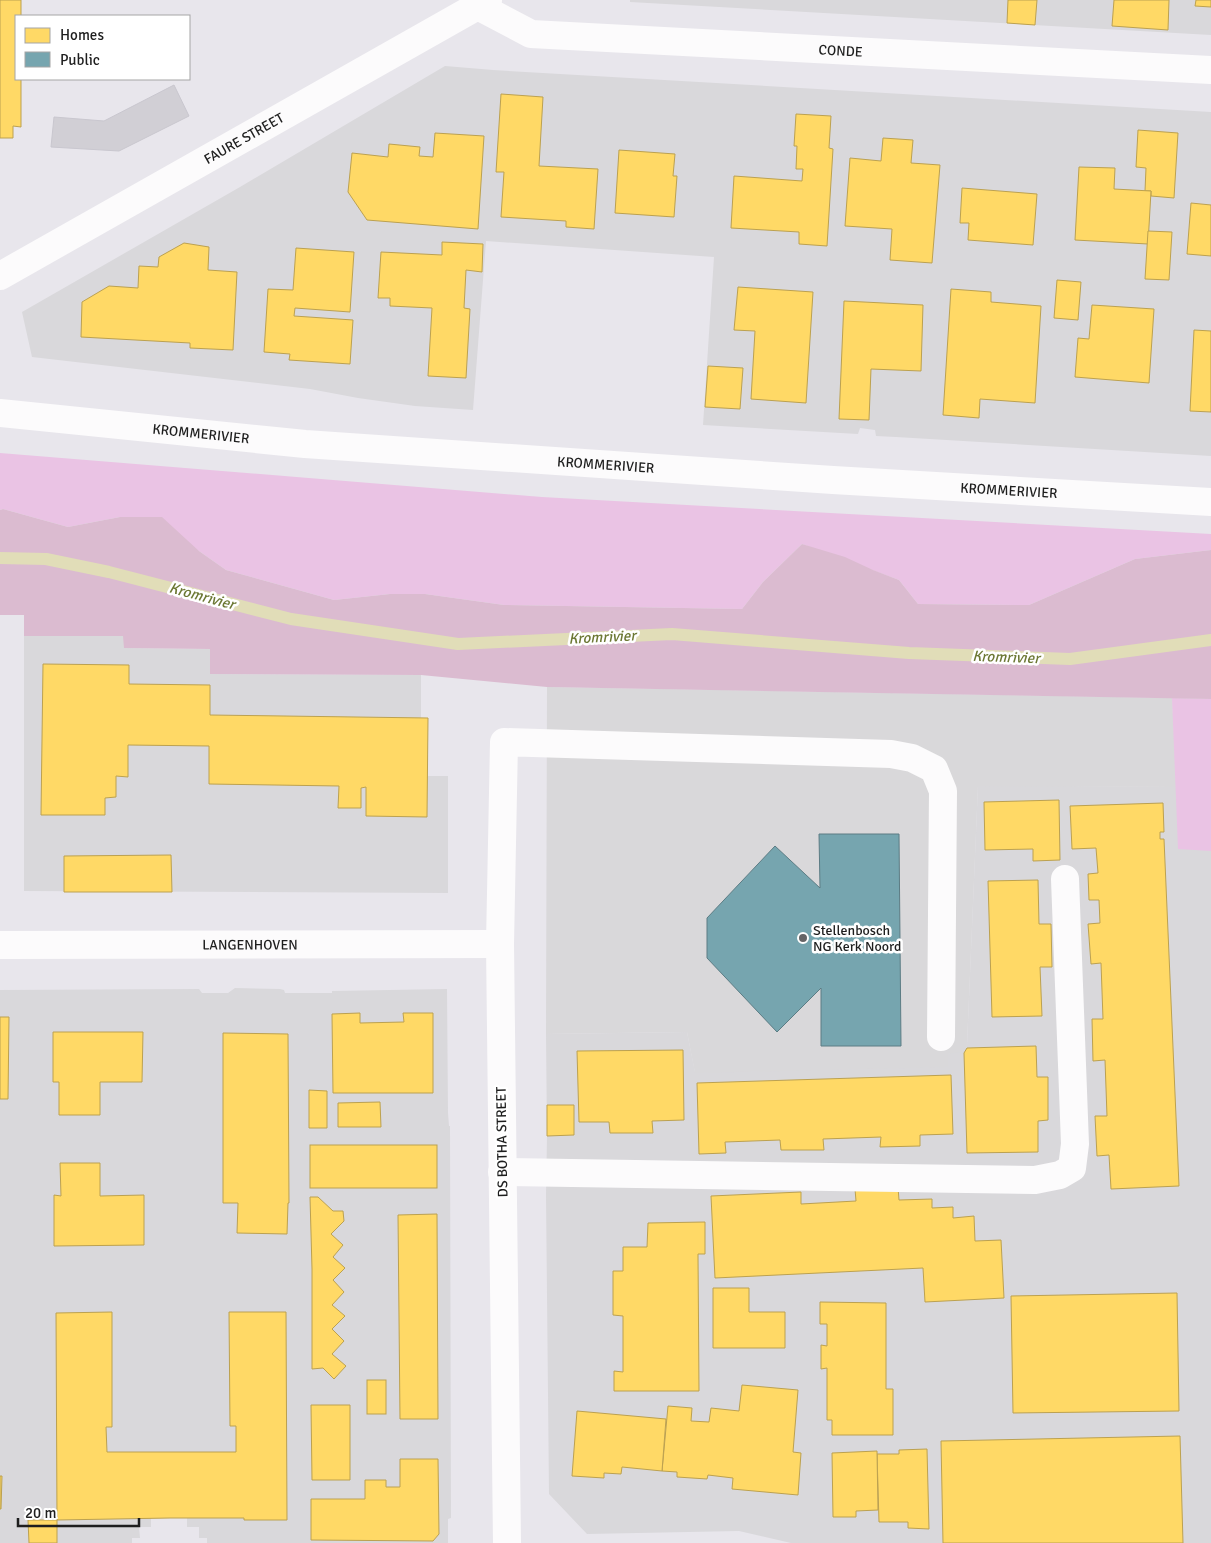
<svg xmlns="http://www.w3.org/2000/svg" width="1211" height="1543" font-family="Signika,sans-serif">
  <rect width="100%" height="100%" fill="#e8e6ec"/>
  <g fill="#d9d8db">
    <path d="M 630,0 L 1211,0 L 1211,35 L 630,2 Z"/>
    <path d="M 445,66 L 493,70 L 1211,112 L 1211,456 L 896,437 L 876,436 L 875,430 L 860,428 L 858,434 L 703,425 L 714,257 L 486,241 L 473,410 L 415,406 L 358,398 L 310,389 L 32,357 L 22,312 L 240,187 Z"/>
    <path d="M 24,636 L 124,636 L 124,648 L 211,649 L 211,674 L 421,675 L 421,718 L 428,718 L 428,776 L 448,776 L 448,893 L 24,891 Z"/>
    <path d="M 1172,698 L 1211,699 L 1211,1543 L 791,1543 L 739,1531 L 587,1534 L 549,1494 L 546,1195 L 547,1136 L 546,1034 L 687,1032 L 695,1072 L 948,1054 L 967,1045 L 978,785 L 1176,787 Z"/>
    <path d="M 235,988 L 280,989 L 284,990 L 285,993 L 332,993 L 332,991 L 447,989 L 448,1113 L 449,1126 L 450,1126 L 451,1518 L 448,1519 L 448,1543 L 207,1543 L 207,1538 L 199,1538 L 199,1527 L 187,1527 L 187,1518 L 151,1518 L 151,1527 L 139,1527 L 140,1538 L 132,1538 L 132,1543 L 0,1543 L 0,990 L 199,989 L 202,993 L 228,993 Z"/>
  </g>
  <path fill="#d9d8da" d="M 547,687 L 1172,698 L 1177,787 L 978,786 L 967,1045 L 964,1050 L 961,1052 L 948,1054 L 948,1067 L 695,1073 L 687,1032 L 546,1034 Z"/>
  <g fill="#eac3e4">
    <path d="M 0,453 L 542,497 L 1211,534 L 1211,550 L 1135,559 L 1029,605 L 918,604 L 899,580 L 802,544 L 763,582 L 742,609 L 504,605 L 425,594 L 390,594 L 334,600 L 226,570 L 199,551 L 120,517 L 68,527 L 3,509 L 0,510 Z"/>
    <path d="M 1172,698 L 1211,699 L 1211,851 L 1178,849 Z"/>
  </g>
  <path fill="#dbbbd0" d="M 3,509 L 68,527 L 120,517 L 162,517 L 199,551 L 226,570 L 334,600 L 390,594 L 425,594 L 504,605 L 742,609 L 763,582 L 802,544 L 845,557 L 873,570 L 899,580 L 918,604 L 1029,605 L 1135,559 L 1211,550 L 1211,699 L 547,687 L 421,675 L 210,674 L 210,649 L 124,648 L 123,636 L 24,636 L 24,615 L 0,615 L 0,510 Z"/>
  <g fill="#ffd966" stroke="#bca150">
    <path d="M 0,0 L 21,0 L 21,16 L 16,16 L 16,79 L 21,79 L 21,127 L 13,126 L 13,138 L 0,138 Z"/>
    <path d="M 1008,0 L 1037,0 L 1035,25 L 1007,23 Z"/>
    <path d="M 1114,0 L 1169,0 L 1168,30 L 1112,26 Z"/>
    <path d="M 1196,0 L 1211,0 L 1211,7 L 1195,6 Z"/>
    <path d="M 501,94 L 543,97 L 539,166 L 598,169 L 594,229 L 566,227 L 566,221 L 501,217 L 504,172 L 496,172 Z"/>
    <path d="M 796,114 L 831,116 L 829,148 L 833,149 L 827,246 L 799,244 L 799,232 L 731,228 L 734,176 L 802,181 L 803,169 L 796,169 L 797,146 L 794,146 Z"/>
    <path d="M 1138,130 L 1178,133 L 1174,198 L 1151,196 L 1151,191 L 1145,191 L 1146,168 L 1136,167 Z"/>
    <path d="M 435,133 L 484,136 L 478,229 L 367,220 L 348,192 L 352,153 L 388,157 L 389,144 L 420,147 L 419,156 L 433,157 Z"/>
    <path d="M 883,138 L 913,140 L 911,163 L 940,165 L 932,263 L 890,260 L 892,229 L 845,226 L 850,158 L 881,161 Z"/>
    <path d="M 619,150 L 675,154 L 673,176 L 677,176 L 674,217 L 615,213 Z"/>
    <path d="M 1079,167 L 1115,168 L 1114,189 L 1151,191 L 1148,244 L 1075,240 Z"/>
    <path d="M 962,188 L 1037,194 L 1033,245 L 968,240 L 969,223 L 960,223 Z"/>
    <path d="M 1191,203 L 1211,205 L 1211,256 L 1187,254 Z"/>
    <path d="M 1148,231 L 1172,232 L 1169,280 L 1145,279 Z"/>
    <path d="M 442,242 L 483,244 L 482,272 L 466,270 L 464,308 L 470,309 L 466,378 L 428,376 L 432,308 L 390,306 L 390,298 L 378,298 L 381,252 L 442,255 Z"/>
    <path d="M 184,243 L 209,247 L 208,270 L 237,272 L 233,350 L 190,348 L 190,343 L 81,337 L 82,302 L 109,286 L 138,288 L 139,266 L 158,267 L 159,257 Z"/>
    <path d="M 296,248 L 354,252 L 350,312 L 295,308 L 294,316 L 353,320 L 350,364 L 289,360 L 290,354 L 264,352 L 268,289 L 293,290 Z"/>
    <path d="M 1057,280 L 1081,282 L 1078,320 L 1054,318 Z"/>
    <path d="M 738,287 L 813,292 L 806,403 L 751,399 L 755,331 L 734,330 Z"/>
    <path d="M 951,289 L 991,292 L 991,302 L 1041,306 L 1035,403 L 980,399 L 979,418 L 943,415 Z"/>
    <path d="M 844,301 L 923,305 L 921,371 L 871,369 L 869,420 L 839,419 Z"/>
    <path d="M 1092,305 L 1154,309 L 1149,383 L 1075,377 L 1078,338 L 1089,339 Z"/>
    <path d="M 1194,330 L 1211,331 L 1211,412 L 1190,411 Z"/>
    <path d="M 708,366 L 743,368 L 740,409 L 705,407 Z"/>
    <path d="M 43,664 L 129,665 L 129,684 L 210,685 L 210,715 L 428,718 L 427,817 L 366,816 L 366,787 L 361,788 L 361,808 L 338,808 L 339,786 L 209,784 L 209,746 L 128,745 L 128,777 L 116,776 L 116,797 L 105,798 L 105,815 L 41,815 Z"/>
    <path d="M 1059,800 L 1060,860 L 1033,861 L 1033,849 L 985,850 L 984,802 Z"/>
    <path d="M 1163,803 L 1164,832 L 1160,832 L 1160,839 L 1164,839 L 1179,1186 L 1111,1189 L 1109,1155 L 1097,1156 L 1095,1116 L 1107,1116 L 1105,1060 L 1093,1061 L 1092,1019 L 1103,1019 L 1101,963 L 1091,964 L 1088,924 L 1100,923 L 1099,900 L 1089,900 L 1088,874 L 1098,873 L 1096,848 L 1072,849 L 1070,806 Z"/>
    <path d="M 171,855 L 172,892 L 64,892 L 64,856 Z"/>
    <path d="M 1038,880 L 1039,924 L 1051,924 L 1052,967 L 1040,967 L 1042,1016 L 992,1017 L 988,881 Z"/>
    <path d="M 360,1013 L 360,1023 L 404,1022 L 403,1013 L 433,1013 L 433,1093 L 333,1093 L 332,1014 Z"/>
    <path d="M 0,1017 L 9,1017 L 8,1099 L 0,1099 Z"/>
    <path d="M 53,1032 L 143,1032 L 142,1082 L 100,1082 L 100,1115 L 59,1115 L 59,1082 L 53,1082 Z"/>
    <path d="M 223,1033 L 288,1034 L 289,1203 L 288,1203 L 287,1234 L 237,1233 L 238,1203 L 223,1203 Z"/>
    <path d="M 1036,1046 L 1037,1077 L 1048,1077 L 1048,1120 L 1038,1121 L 1038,1152 L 967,1153 L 964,1053 L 967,1048 Z"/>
    <path d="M 683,1050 L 684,1120 L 652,1121 L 653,1133 L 610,1133 L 609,1122 L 579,1122 L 577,1051 Z"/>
    <path d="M 951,1075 L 953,1134 L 920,1135 L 920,1146 L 880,1147 L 881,1137 L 823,1139 L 824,1150 L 781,1150 L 780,1140 L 725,1142 L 726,1153 L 699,1154 L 697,1083 Z"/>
    <path d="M 309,1090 L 327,1091 L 327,1128 L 309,1128 Z"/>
    <path d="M 380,1102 L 381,1127 L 338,1127 L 338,1103 Z"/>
    <path d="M 547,1105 L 574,1105 L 574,1135 L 547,1136 Z"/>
    <rect x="310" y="1145" width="127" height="43"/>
    <path d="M 60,1163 L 100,1163 L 100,1196 L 144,1195 L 144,1245 L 54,1246 L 54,1195 L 61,1196 Z"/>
    <path d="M 898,1187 L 899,1200 L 932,1199 L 932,1208 L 953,1207 L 953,1218 L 974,1216 L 975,1241 L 1001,1240 L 1004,1298 L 925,1302 L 923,1268 L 715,1278 L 711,1196 L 801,1192 L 801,1204 L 856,1201 L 855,1189 Z"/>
    <path d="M 310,1197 L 318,1197 L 333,1211 L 343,1211 L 344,1221 L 331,1234 L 343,1245 L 333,1257 L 345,1268 L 333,1280 L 344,1292 L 332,1305 L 345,1316 L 332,1329 L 344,1341 L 332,1354 L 346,1366 L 334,1379 L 323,1368 L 312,1369 L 312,1269 Z"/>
    <path d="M 437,1214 L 438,1419 L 400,1419 L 398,1215 Z"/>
    <path d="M 705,1222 L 705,1254 L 698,1254 L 699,1391 L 614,1391 L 614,1371 L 623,1372 L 623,1316 L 613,1315 L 613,1271 L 623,1271 L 623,1247 L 647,1247 L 648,1223 Z"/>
    <path d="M 713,1288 L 749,1288 L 749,1312 L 785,1312 L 785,1348 L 713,1348 Z"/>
    <path d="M 1177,1293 L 1179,1411 L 1013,1413 L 1011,1296 Z"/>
    <path d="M 820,1302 L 886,1303 L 886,1389 L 893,1389 L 893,1435 L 832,1435 L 832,1420 L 827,1420 L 827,1368 L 821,1369 L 821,1345 L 827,1346 L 827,1324 L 820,1324 Z"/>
    <path d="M 112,1312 L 112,1427 L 106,1427 L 107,1452 L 236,1452 L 236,1426 L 230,1426 L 229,1312 L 286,1312 L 287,1520 L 244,1520 L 244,1518 L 170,1518 L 57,1520 L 56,1313 Z"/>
    <rect x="367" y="1380" width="19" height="34"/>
    <path d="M 742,1385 L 798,1390 L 793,1452 L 801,1453 L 798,1495 L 732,1489 L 733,1478 L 708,1475 L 707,1479 L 677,1477 L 677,1472 L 662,1471 L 668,1406 L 692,1408 L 691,1421 L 709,1422 L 711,1408 L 739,1411 Z"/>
    <path d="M 311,1405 L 350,1405 L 350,1480 L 312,1480 Z"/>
    <path d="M 577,1411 L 666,1419 L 662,1471 L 622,1467 L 621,1474 L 604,1473 L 604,1478 L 572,1476 Z"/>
    <path d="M 1180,1436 L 1183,1543 L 943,1543 L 941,1441 Z"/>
    <path d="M 927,1449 L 929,1529 L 908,1528 L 908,1522 L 879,1522 L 877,1454 L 899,1454 L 899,1450 Z"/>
    <path d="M 877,1451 L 878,1510 L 856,1511 L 856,1517 L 833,1517 L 832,1453 Z"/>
    <path d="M 400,1459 L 438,1459 L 439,1534 L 433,1541 L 311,1540 L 311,1499 L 365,1499 L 365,1480 L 386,1480 L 386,1487 L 400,1487 Z"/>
    <path d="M 0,1476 L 2,1476 L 1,1509 L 0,1509 Z"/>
    <path d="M 28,1520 L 57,1520 L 57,1543 L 29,1543 Z"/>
  </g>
  <path fill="#76a5af" stroke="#5c7c84" d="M 819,834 L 899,834 L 901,1046 L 821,1046 L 821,988 L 777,1032 L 707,958 L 707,918 L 775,846 L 820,888 Z"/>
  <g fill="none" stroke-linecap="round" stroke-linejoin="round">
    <path stroke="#e1ddb8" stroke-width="12" d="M 0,558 L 46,559 L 109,572 L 291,619 L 458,644 L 672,634 L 909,653 L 1070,659 L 1211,640"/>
  </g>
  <path fill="#d1cfd5" stroke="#c9c7cf" d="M 174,85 L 189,116 L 119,151 L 51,147 L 54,117 L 104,121 Z"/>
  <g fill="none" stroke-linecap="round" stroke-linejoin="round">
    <g stroke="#fcfbfc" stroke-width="28">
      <path id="s1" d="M 478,6 L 531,34 L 1211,70"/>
      <path id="s2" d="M 0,276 L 488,0"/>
      <path id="s3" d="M 0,413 L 305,444 L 833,480 L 1211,502"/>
      <path id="s4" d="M 0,945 L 500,944"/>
      <path d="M 502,1172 L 1035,1180 L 1060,1175 L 1072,1168 L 1075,1144 L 1065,879"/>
      <path d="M 507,1543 L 500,944 L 504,742 L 891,754 L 912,758 L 934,769 L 943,791 L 941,1037"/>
    </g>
  </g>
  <circle fill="#656466" stroke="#fff" stroke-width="2" cx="803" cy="938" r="5"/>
  <g text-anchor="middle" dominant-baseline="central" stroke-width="5" stroke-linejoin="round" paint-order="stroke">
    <g font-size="14" fill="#1e1e1e" stroke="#fff">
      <text stroke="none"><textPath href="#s1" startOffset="370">CONDE</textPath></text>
      <text stroke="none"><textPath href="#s2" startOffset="280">FAURE STREET</textPath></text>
      <text stroke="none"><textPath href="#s3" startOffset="202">KROMMERIVIER</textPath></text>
      <text stroke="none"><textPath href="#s3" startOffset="608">KROMMERIVIER</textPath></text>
      <text stroke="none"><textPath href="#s3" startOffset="1012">KROMMERIVIER</textPath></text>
      <text stroke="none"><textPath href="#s4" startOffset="250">LANGENHOVEN</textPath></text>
      <text transform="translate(502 1142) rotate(-91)">DS BOTHA STREET</text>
    </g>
    <g font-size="14" fill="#1e1e1e" stroke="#fff" text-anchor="start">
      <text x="813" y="930">Stellenbosch<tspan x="813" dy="16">NG Kerk Noord</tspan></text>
    </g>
    <g font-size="15" font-style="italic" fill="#6c7834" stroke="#fff">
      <text transform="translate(202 596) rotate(15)">Kromrivier</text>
      <text transform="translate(602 637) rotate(-3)">Kromrivier</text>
      <text transform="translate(1006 657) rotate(2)">Kromrivier</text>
    </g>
  </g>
  <rect x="15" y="15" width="175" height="65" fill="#ffffff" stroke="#a5a5a5"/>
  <rect x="25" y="28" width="25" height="15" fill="#ffd966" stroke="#a5a5a5"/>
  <text x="60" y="40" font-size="15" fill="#1e1e1e">Homes</text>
  <rect x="25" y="52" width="25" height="15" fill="#76a5af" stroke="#a5a5a5"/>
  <text x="60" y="65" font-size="15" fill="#1e1e1e">Public</text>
  <path d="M18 1518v8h121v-8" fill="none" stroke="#1e1e1e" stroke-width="2.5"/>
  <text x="25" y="1518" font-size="15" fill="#1e1e1e" stroke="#ffffff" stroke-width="4" paint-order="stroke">20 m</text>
</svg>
